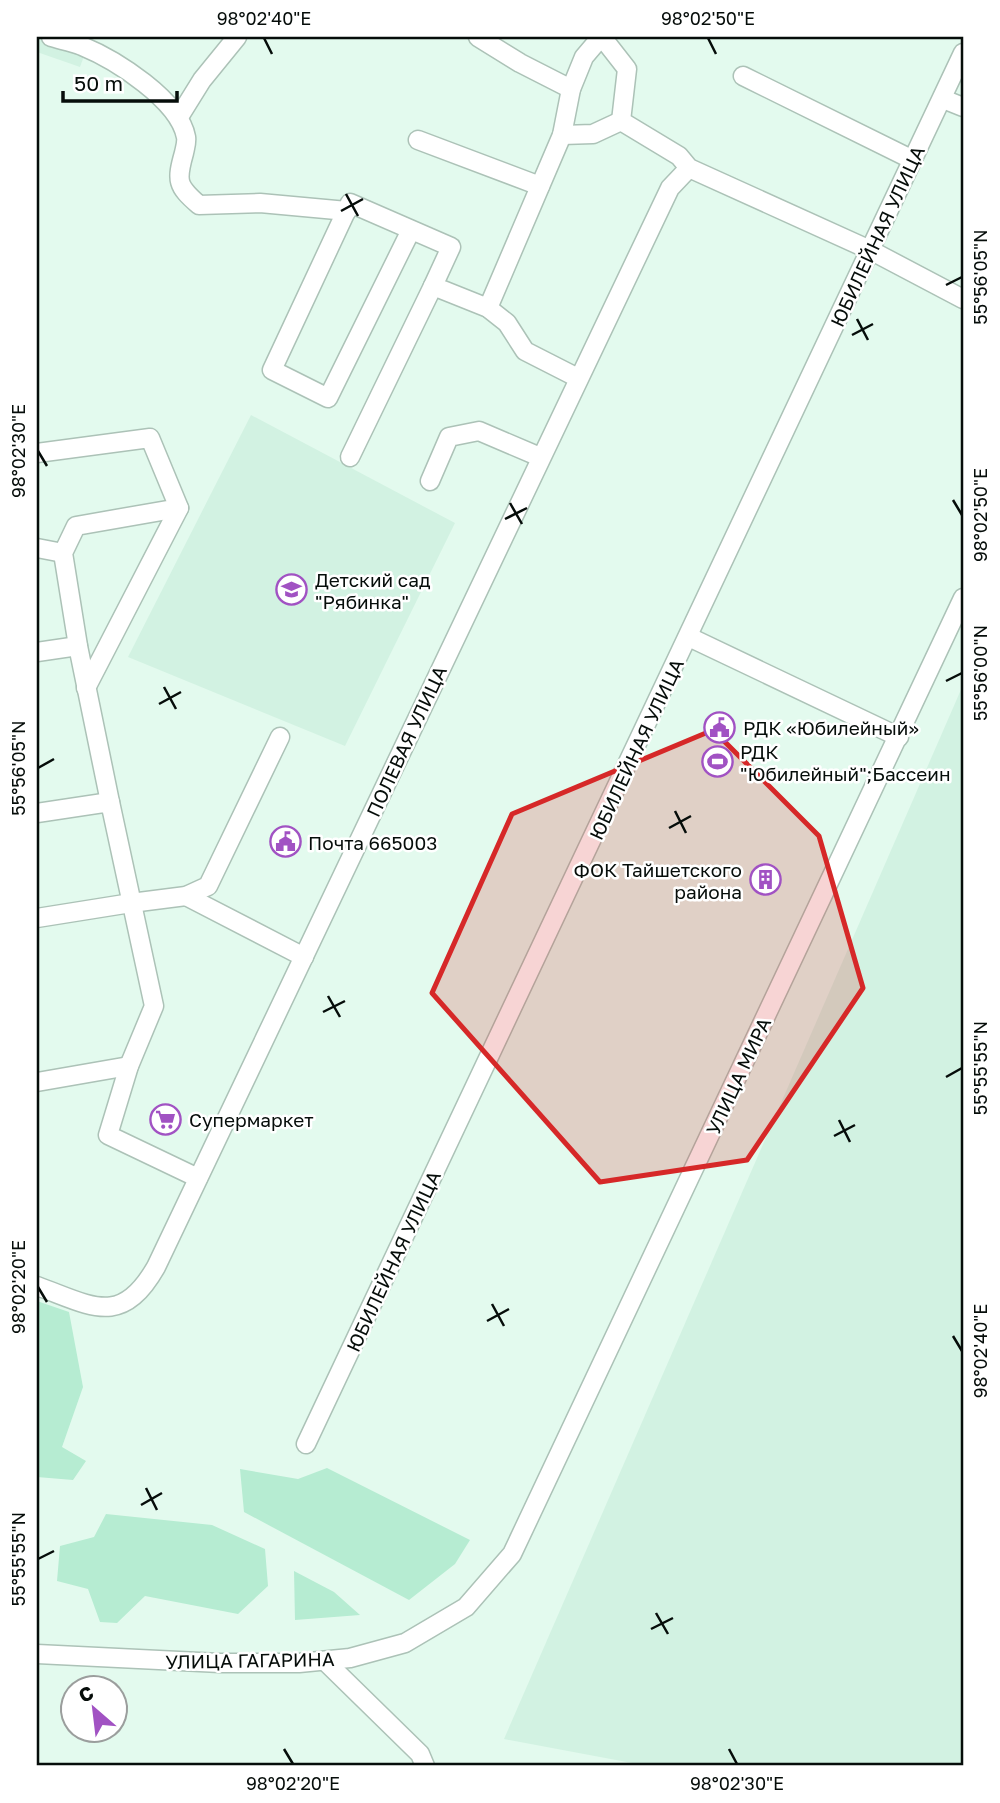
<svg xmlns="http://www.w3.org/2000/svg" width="1000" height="1803" font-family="'Golos Text',sans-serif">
  <rect width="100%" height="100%" fill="#e3faee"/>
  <g fill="#d2f2e2">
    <path d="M 37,37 L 91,37 L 80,67 L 37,52 Z"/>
    <path d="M 251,415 L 455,523 L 345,746 L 128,657 Z"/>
    <path d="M 963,685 L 963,1766 L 648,1766 L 504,1739 Z"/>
  </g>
  <g fill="#b6ecd2">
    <path d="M 37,1301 L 69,1312 L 83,1387 L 62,1447 L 86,1461 L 73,1480 L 37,1477 Z"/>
    <path d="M 327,1468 L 470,1540 L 455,1564 L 409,1600 L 244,1512 L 240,1469 L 298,1479 Z"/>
    <path d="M 106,1514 L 212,1525 L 265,1549 L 268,1586 L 238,1614 L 145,1596 L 117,1623 L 100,1622 L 88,1589 L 57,1581 L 60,1546 L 94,1537 Z"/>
    <path d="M 294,1571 L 334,1592 L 360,1615 L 295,1620 Z"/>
  </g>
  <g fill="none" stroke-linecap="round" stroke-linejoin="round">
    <defs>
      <g id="minor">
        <path d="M 51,37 C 61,40 73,42 82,46 C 116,60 179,100 186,137 C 187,142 185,148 184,153 C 176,181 177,186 199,205 L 260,203 L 347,211"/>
        <path d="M 478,37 L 520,63 L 571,89"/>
        <path d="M 602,37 L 627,69 L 621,121 L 679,156 L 689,168 L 870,250 L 963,299"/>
        <path d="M 743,76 L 913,160"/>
        <path d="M 943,99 L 963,107"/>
        <path d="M 179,117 L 202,80 L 237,37"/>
        <path d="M 562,135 L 593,134 L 621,121"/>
        <path d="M 418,140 L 540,186"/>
        <path d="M 411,230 L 328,398 L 272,370 L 350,203 L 451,247 L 433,286 L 488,308 L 507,323 L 525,351 L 578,378"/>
        <path d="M 488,308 L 562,135 L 571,89 L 584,57 L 601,37"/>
        <path d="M 37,453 L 150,438 L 179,508 L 76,526 L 63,553 L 78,646 L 110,802"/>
        <path d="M 350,457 L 433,286"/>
        <path d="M 430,481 L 449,437 L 479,431 L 540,457"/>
        <path d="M 37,548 L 63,553"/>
        <path d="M 689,637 L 899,737"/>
        <path d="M 37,652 L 78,646"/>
        <path d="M 86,688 L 179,508"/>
        <path d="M 37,813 L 110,802 L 154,1006 L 129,1066 L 108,1135 L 198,1178"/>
        <path d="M 186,896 L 304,957"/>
        <path d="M 37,918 L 131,903 L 186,896 L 208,886 L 280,737"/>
        <path d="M 37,1082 L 129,1066"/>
        <path d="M 37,1286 C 92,1306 121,1328 156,1267 L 670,188 L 689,168"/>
        <path d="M 306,1444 L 963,53"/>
        <path d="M 37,1654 L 220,1663 L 299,1663 L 350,1658 L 405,1643 L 466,1607 L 512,1554 L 963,598"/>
        <path d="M 325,1661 L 420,1754 L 425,1766"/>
      </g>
    </defs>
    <use href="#minor" stroke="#acc2b7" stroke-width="21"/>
    <use href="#minor" stroke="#fff" stroke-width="18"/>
  </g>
  <path fill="#d62828" fill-opacity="0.2" stroke="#d62828" stroke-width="5" stroke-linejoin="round" d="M 713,730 L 819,836 L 863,988 L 747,1160 L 600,1182 L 432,993 L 512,814 Z"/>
  <path fill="none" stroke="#060d0a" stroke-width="2.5" d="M 264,38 L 272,54M 708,38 L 716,54M 346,194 L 358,216M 341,211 L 363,199M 946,285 L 962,277M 857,319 L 868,340M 852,335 L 873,324M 38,451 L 47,466M 953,500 L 962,515M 510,503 L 522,524M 505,519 L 527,508M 946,681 L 962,673M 164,687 L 176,709M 159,704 L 181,692M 38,768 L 54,759M 675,811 L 686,833M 669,828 L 691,816M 328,996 L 340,1017M 323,1012 L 345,1001M 946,1077 L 962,1068M 839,1120 L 850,1142M 834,1136 L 855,1125M 38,1287 L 47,1302M 492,1304 L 504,1326M 487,1321 L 509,1309M 953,1336 L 962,1351M 146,1488 L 157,1510M 141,1505 L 162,1493M 38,1559 L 54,1551M 656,1613 L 668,1634M 651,1629 L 673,1618M 284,1749 L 293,1764M 729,1749 L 737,1764"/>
  <defs>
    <symbol id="school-ring" viewBox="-11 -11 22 22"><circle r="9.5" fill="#fff" stroke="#a152c3" stroke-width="1.5"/><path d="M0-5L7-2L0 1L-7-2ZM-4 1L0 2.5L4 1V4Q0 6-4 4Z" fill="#a152c3"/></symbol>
    <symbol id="civic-ring" viewBox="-11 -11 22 22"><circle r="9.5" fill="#fff" stroke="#a152c3" stroke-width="1.5"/><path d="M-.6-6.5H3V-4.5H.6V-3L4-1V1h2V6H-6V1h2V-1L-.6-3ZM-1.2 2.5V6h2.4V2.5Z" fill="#a152c3"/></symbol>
    <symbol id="stadium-ring" viewBox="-11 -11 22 22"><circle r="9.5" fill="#fff" stroke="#a152c3" stroke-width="1.5"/><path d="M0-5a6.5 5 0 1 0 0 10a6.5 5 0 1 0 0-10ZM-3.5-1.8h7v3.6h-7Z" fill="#a152c3"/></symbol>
    <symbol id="building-ring" viewBox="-11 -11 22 22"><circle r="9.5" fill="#fff" stroke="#a152c3" stroke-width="1.5"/><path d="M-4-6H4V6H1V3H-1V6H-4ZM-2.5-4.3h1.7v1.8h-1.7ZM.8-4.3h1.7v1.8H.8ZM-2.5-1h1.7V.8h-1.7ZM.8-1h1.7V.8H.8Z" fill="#a152c3"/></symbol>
    <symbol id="supermarket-ring" viewBox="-11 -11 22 22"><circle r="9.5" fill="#fff" stroke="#a152c3" stroke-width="1.5"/><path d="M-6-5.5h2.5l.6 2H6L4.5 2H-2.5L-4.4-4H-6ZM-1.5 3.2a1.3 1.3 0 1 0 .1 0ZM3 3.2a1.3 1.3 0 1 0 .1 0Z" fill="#a152c3"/></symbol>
  </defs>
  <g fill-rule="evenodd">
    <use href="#school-ring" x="274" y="572" width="35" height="35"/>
    <use href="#civic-ring" x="702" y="710" width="35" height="35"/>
    <use href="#stadium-ring" x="700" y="744" width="35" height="35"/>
    <use href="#civic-ring" x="268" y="824" width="35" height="35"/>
    <use href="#building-ring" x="748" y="862" width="35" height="35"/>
    <use href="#supermarket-ring" x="148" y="1102" width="35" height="35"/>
  </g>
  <g text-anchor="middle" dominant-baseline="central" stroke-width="5" stroke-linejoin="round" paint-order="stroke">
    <g font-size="19" fill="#060d0a" stroke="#fff">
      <text transform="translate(877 236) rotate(-65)">ЮБИЛЕЙНАЯ УЛИЦА</text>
      <text transform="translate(406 741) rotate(-65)">ПОЛЕВАЯ УЛИЦА</text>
      <text transform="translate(636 749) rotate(-65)">ЮБИЛЕЙНАЯ УЛИЦА</text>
      <text transform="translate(738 1076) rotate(-65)">УЛИЦА МИРА</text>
      <text transform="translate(393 1261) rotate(-65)">ЮБИЛЕЙНАЯ УЛИЦА</text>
      <text transform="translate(250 1660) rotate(-1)">УЛИЦА ГАГАРИНА</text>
    </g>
    <g font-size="19" fill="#060d0a" stroke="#fff" text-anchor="start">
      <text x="315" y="579">Детский сад<tspan x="315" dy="22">"Рябинка"</tspan></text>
      <text x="743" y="727">РДК «Юбилейный»</text>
      <text x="740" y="751">РДК<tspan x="740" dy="22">"Юбилейный";Бассеин</tspan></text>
      <text x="308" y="842">Почта 665003</text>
      <text x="742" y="869" text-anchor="end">ФОК Тайшетского<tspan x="742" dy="22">района</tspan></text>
      <text x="189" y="1119">Супермаркет</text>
    </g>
  </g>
  <rect width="1000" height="1803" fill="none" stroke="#ffffff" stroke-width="77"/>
  <g transform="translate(94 1709) rotate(332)"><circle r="33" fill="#ffffff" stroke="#9b9e9d" stroke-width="2"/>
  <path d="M0-5L12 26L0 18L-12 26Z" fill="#a152c3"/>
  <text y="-10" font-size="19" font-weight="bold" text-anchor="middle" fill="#060d0a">С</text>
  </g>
  <path d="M63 91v10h114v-10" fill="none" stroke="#060d0a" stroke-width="3.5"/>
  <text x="74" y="91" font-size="21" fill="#060d0a" stroke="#ffffff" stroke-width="5" paint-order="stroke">50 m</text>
  <rect x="38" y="38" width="924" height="1726" fill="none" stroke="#060d0a" stroke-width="2.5"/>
  <g font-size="18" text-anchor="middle" fill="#060d0a">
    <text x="264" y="25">98°02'40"E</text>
    <text x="708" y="25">98°02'50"E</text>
    <text transform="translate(981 277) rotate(-90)" y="6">55°56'05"N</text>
    <text transform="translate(19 451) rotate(-90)" y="6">98°02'30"E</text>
    <text transform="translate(981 515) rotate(-90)" y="6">98°02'50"E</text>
    <text transform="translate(981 673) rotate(-90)" y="6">55°56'00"N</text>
    <text transform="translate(19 768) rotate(-90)" y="6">55°56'05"N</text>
    <text transform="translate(981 1068) rotate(-90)" y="6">55°55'55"N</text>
    <text transform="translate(19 1287) rotate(-90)" y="6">98°02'20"E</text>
    <text transform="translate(981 1351) rotate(-90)" y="6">98°02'40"E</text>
    <text transform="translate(19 1559) rotate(-90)" y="6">55°55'55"N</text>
    <text x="293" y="1790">98°02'20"E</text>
    <text x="737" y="1790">98°02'30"E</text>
  </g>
</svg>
